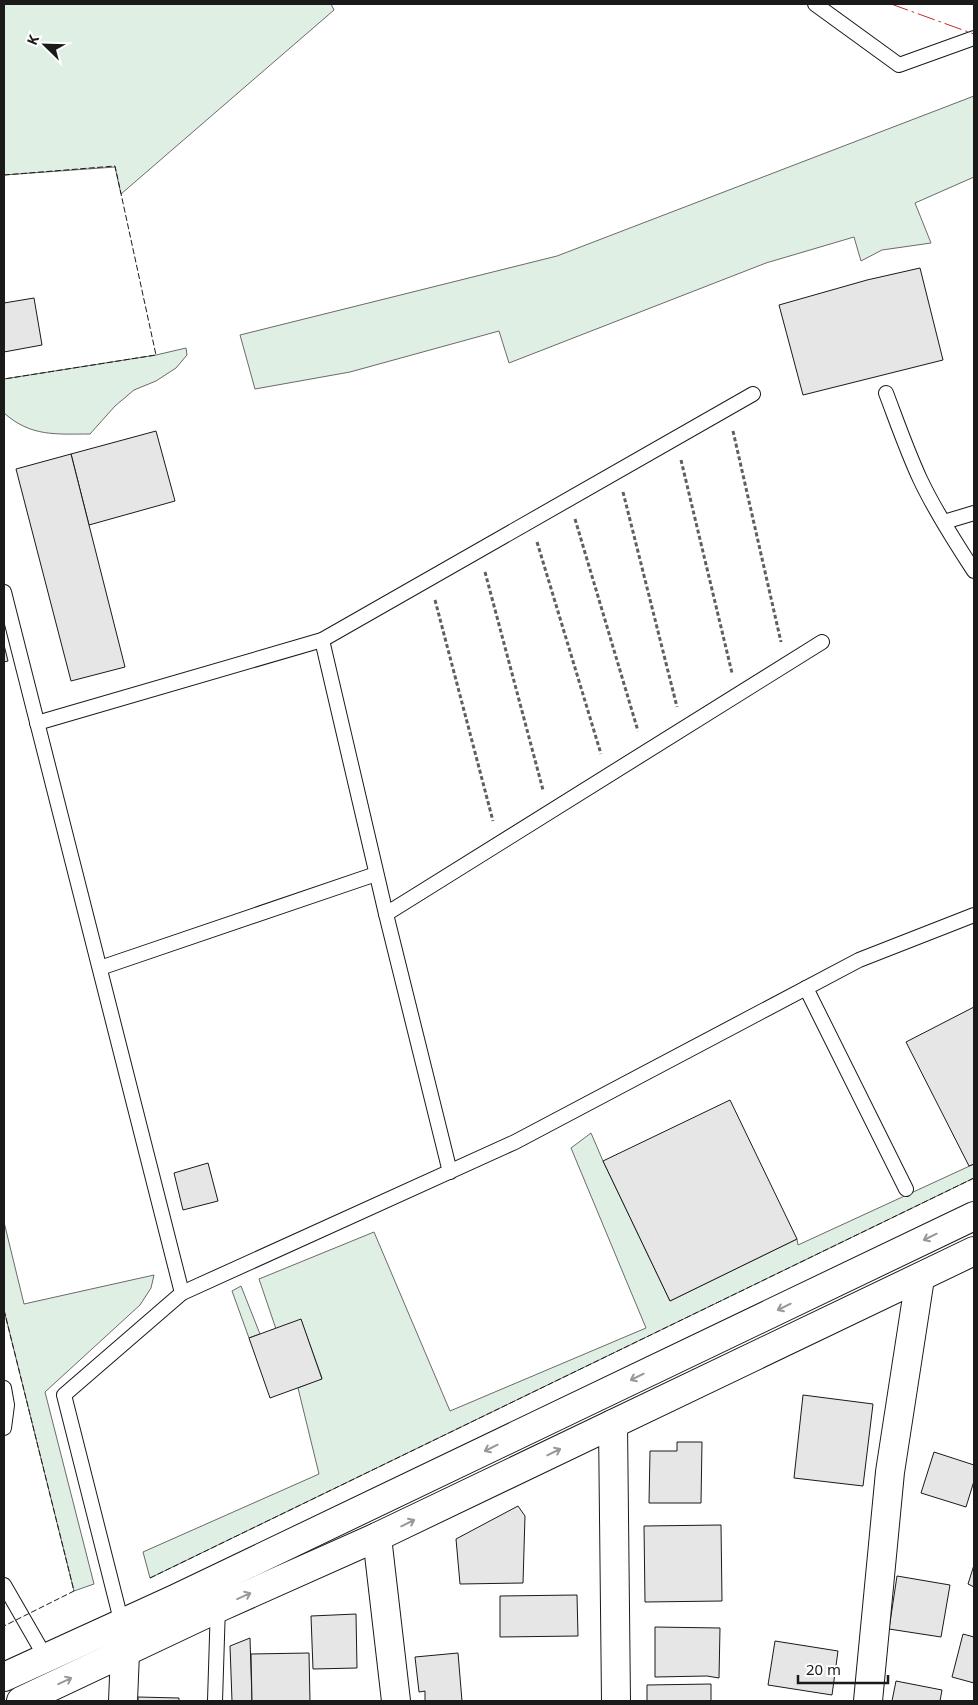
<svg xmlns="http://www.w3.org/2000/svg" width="978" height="1705" font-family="'Noto Sans',sans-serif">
  <rect width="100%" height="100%" fill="#fff"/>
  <g fill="#e0efe3" stroke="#6a6a6a">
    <path d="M 4,4 L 331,4 L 334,10 L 121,194 L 115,167 L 4,175 Z"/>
    <path d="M 974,96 L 974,177 L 915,203 L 931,243 L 882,250 L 861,261 L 854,237 L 766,263 L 509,363 L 499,331 L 350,372 L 255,389 L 240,335 L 557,256 Z"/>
    <path d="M 186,348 L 187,355 L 176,368 L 156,381 L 134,390 L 115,406 L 90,434 C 56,434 31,437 4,413 L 4,379 L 156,355 Z"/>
    <path d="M 591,1133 L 603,1161 L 670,1301 L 797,1239 L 798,1245 L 974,1164 L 974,1178 L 150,1578 L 143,1552 L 319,1474 L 298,1388 L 322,1378 L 301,1320 L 276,1329 L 259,1279 L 374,1232 L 450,1411 L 646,1328 L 571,1148 Z"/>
    <path d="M 4,1222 L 24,1304 L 154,1275 L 151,1288 L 140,1305 L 45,1392 L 94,1584 L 74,1591 L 4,1310 Z"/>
    <path d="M 241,1286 L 260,1334 L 249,1338 L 232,1291 Z"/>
  </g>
  <g fill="#e6e6e6" stroke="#1a1a1a">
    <path d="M 920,268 L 943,360 L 803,395 L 779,305 L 867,280 Z"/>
    <path d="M 34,298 L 42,345 L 4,352 L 4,303 Z"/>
    <path d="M 156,431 L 175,501 L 89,525 L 71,454 Z"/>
    <path d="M 71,454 L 125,667 L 71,681 L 16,469 Z"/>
    <path d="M 4,645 L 8,661 L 4,662 Z"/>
    <path d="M 974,1007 L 974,1164 L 969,1166 L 906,1042 Z"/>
    <path d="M 730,1100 L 797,1239 L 670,1301 L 603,1161 Z"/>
    <path d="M 208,1163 L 218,1201 L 183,1210 L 174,1173 Z"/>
    <path d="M 301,1319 L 322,1379 L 270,1398 L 249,1338 Z"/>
    <path d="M 803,1395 L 873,1404 L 863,1486 L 794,1478 Z"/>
    <path d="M 677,1442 L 702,1442 L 701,1503 L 649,1503 L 650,1451 L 677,1451 Z"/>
    <path d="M 934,1452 L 974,1465 L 974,1481 L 966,1507 L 921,1493 Z"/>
    <path d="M 518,1506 L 525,1516 L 523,1583 L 460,1584 L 456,1539 Z"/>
    <path d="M 721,1525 L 722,1601 L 645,1602 L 644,1526 Z"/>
    <path d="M 974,1565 L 974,1587 L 968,1584 Z"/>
    <path d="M 897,1576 L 950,1585 L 941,1637 L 889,1629 Z"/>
    <path d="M 577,1595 L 578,1636 L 500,1637 L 500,1596 Z"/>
    <path d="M 356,1614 L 357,1668 L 313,1669 L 311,1616 Z"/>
    <path d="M 655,1627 L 720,1628 L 719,1678 L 707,1676 L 655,1677 Z"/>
    <path d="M 963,1634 L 974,1637 L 974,1683 L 952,1677 Z"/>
    <path d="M 250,1638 L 252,1701 L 232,1701 L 230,1646 Z"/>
    <path d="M 775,1641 L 838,1651 L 832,1695 L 768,1685 Z"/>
    <path d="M 309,1653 L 310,1701 L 252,1701 L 251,1654 Z"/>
    <path d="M 458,1653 L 462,1701 L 425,1701 L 425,1691 L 419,1692 L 415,1657 Z"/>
    <path d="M 896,1681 L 942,1690 L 940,1701 L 892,1701 Z"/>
    <path d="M 711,1684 L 711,1701 L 647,1701 L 647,1685 Z"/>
    <path d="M 138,1697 L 179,1698 L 179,1701 L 138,1701 Z"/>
  </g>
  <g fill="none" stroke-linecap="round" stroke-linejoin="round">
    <defs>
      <g id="service">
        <path d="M 815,4 L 899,65 L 974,38"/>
        <path d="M 886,393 C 897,422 907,451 920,479 C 935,511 955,542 974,571"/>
        <path d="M 944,522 L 974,513"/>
        <path d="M 4,592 L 182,1293 L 64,1395 L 122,1624"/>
        <path d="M 322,640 L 386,914 L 450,1172"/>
        <path d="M 37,723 L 322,640 L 753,394"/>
        <path d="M 386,914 L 822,642"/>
        <path d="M 100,968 L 376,874"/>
        <path d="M 806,988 L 906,1189"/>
        <path d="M 182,1293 L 515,1142 L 859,960 L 974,915"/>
        <path d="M 4,1388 L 7,1405 L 4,1428"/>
        <path d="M 4,1585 L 46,1658"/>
        <path d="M 215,1701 L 218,1605"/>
      </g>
      <g id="minor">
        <path d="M 613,1424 L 616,1701"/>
        <path d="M 377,1537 L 396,1701"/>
        <path d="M 123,1630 L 125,1653 L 123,1701"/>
        <path d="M 868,1701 L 890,1472 L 920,1278"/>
      </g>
      <g id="secondary">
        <path d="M 4,1677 L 175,1599 L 974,1216"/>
        <path d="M 21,1701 L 218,1608 L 377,1537 L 974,1251"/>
      </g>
    </defs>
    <use href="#service" stroke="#1a1a1a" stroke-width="16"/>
    <use href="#minor" stroke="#1a1a1a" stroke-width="30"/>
    <use href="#secondary" stroke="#1a1a1a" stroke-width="30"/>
    <g stroke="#5f5f5f" stroke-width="3" stroke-dasharray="4 2.5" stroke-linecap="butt">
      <path d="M 733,431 L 781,642"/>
      <path d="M 681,460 L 732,673"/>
      <path d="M 623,492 L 677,707"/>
      <path d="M 575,519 L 638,731"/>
      <path d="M 537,542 L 601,754"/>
      <path d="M 485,572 L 543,790"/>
      <path d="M 435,600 L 493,821"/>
    </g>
    <use href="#service" stroke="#fff" stroke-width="14"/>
    <use href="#minor" stroke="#fff" stroke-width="28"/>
    <use href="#secondary" stroke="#fff" stroke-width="28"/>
    <g stroke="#1a1a1a" stroke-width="1" stroke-dasharray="6 2.5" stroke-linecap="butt">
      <path d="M 4,175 L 115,166 L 156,355 L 4,379"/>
      <path d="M 4,1310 L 74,1591 L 4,1626"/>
      <path d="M 150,1578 L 974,1178"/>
    </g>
    <path stroke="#c62828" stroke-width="1" stroke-dasharray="18 4 2.5 4" stroke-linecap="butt" d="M 891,4 L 974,34"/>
  </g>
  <defs><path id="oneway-shaft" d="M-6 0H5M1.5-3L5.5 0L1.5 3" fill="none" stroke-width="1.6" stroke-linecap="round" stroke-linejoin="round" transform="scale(1.25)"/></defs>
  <g stroke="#989898">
    <use href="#oneway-shaft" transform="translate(930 1237) rotate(154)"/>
    <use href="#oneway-shaft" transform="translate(784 1307) rotate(154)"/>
    <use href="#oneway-shaft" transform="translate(637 1377) rotate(154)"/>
    <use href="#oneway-shaft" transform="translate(491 1448) rotate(154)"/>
    <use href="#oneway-shaft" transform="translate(554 1452) rotate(-26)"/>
    <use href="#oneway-shaft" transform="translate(408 1523) rotate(-26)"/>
    <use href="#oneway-shaft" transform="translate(244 1596) rotate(-24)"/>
    <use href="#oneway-shaft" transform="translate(65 1681) rotate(-25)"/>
  </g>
  <rect width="978" height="1705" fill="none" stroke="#1a1a1a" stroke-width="10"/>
  <g transform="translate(45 45) rotate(293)" stroke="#ffffff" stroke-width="4" paint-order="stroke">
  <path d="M0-4L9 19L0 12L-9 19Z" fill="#1a1a1a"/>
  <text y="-8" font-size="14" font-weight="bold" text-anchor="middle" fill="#1a1a1a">K</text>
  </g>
  <path d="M798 1675v8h90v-8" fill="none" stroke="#1a1a1a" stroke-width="2.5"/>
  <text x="806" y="1675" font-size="15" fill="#1a1a1a" stroke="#ffffff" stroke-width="4" paint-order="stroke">20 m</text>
</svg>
